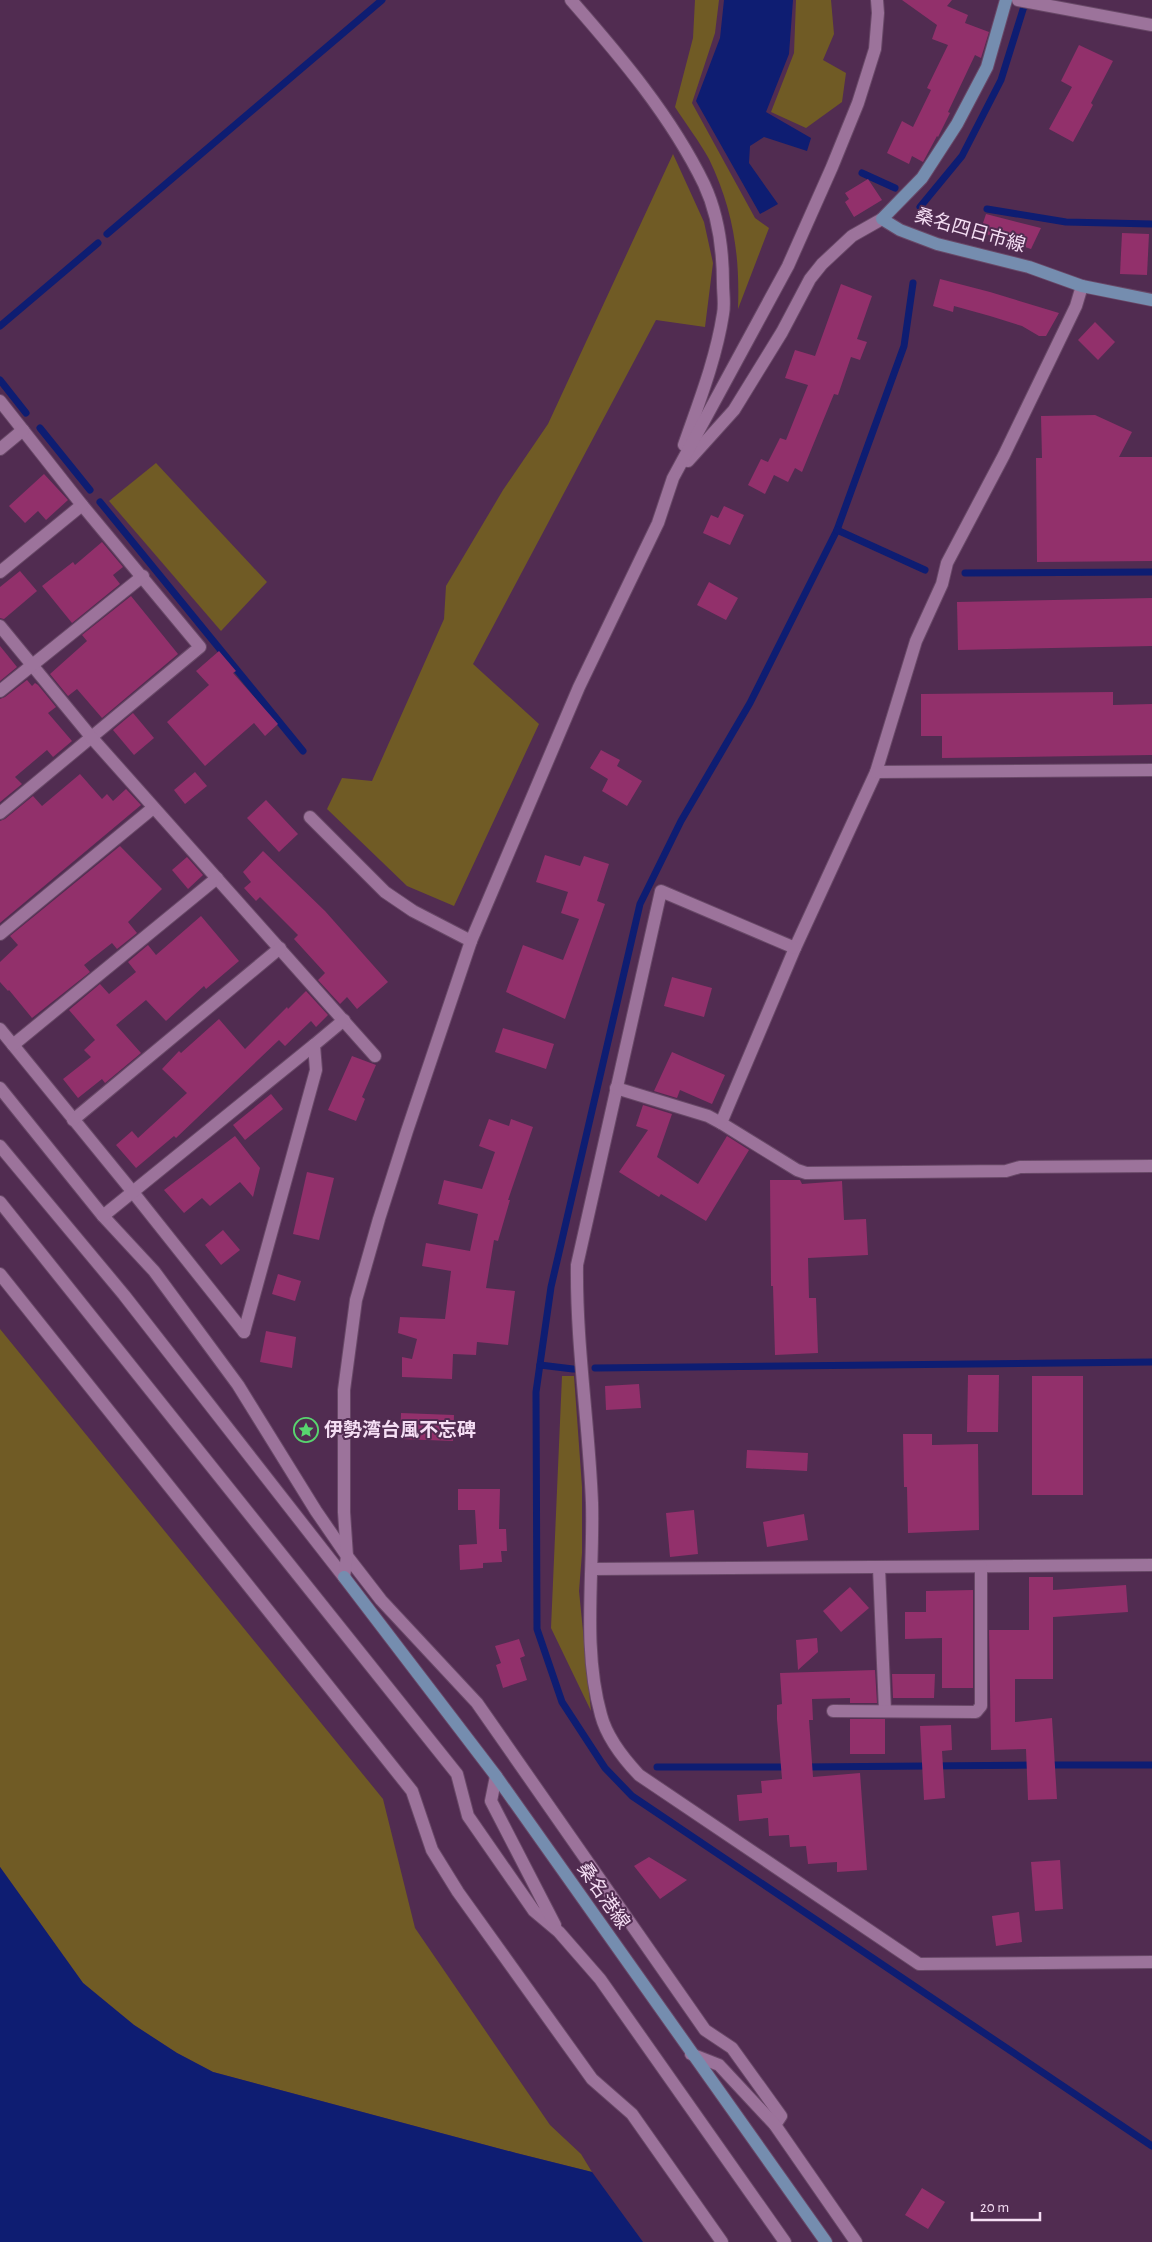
<svg xmlns="http://www.w3.org/2000/svg" width="1152" height="2242" font-family="'Alegreya Sans','Noto Sans JP',sans-serif">
  <rect width="100%" height="100%" fill="#512c51"/>
  <g fill="#705b25">
    <path d="M 695,0 L 719,0 L 715,33 L 692,103 L 755,218 L 769,228 L 738,309 C 740,254 733,209 709,159 C 699,141 686,124 675,107 L 693,38 Z"/>
    <path d="M 796,0 L 831,0 L 834,34 L 823,60 L 846,73 L 842,102 L 806,128 L 771,112 L 794,53 Z"/>
    <path d="M 673,154 L 704,222 L 713,263 L 705,327 L 656,320 L 473,664 L 539,724 L 454,906 L 407,886 L 327,809 L 342,778 L 372,781 L 444,619 L 446,586 L 503,490 L 548,424 Z"/>
    <path d="M 156,463 L 267,582 L 221,631 L 109,501 Z"/>
    <path d="M 0,1329 L 383,1799 L 415,1928 L 550,2125 L 581,2154 L 592,2172 L 516,2153 L 213,2072 L 177,2053 L 134,2025 L 83,1983 L 0,1867 Z"/>
    <path d="M 562,1376 L 574,1376 L 582,1487 L 582,1553 L 579,1591 L 591,1711 L 551,1628 Z"/>
  </g>
  <g fill="#0e1d72">
    <path d="M 724,0 L 793,0 L 789,54 L 766,112 L 811,138 L 807,151 L 764,137 L 750,146 L 749,163 L 778,204 L 760,214 L 696,101 L 720,38 Z"/>
    <path d="M 0,1867 L 83,1983 L 134,2025 L 177,2053 L 213,2072 L 516,2153 L 592,2172 L 643,2242 L 0,2242 Z"/>
  </g>
  <g fill="none" stroke-linecap="round" stroke-linejoin="round">
    <g stroke="#0e1d72" stroke-width="7">
      <path d="M 862,173 L 895,188"/>
      <path d="M 920,207 L 962,156 L 1001,80 L 1026,0"/>
      <path d="M 987,209 L 1066,222 L 1152,224"/>
      <path d="M 107,234 L 382,0"/>
      <path d="M 913,283 L 904,346 L 837,530 L 750,703 L 681,821 L 640,904 L 551,1287 L 536,1392 L 537,1629 L 562,1702 L 605,1768 L 632,1796 L 1152,2146"/>
      <path d="M 0,326 L 98,243"/>
      <path d="M 0,380 L 26,413"/>
      <path d="M 40,428 L 90,490"/>
      <path d="M 100,502 L 303,751"/>
      <path d="M 837,530 L 925,570"/>
      <path d="M 965,573 L 1152,572"/>
      <path d="M 540,1365 L 573,1369"/>
      <path d="M 595,1368 L 1152,1362"/>
      <path d="M 1048,1765 L 1152,1765"/>
      <path d="M 657,1767 L 789,1767"/>
      <path d="M 803,1767 L 1034,1765"/>
    </g>
  </g>
  <g fill="#92306b">
    <path d="M 902,0 L 952,0 L 947,6 L 968,15 L 965,23 L 989,32 L 981,58 L 975,55 L 948,112 L 950,113 L 938,137 L 937,136 L 923,162 L 912,156 L 909,164 L 887,153 L 902,121 L 913,127 L 931,90 L 927,88 L 948,45 L 932,39 L 937,25 Z"/>
    <path d="M 1079,45 L 1113,61 L 1091,103 L 1093,105 L 1073,142 L 1049,129 L 1072,87 L 1061,81 Z"/>
    <path d="M 868,179 L 882,200 L 854,217 L 845,202 L 849,199 L 845,193 Z"/>
    <path d="M 986,214 L 1041,228 L 1031,249 L 980,232 Z"/>
    <path d="M 1122,233 L 1149,234 L 1147,275 L 1120,274 Z"/>
    <path d="M 940,279 L 990,292 L 1059,313 L 1046,336 L 1039,336 L 1022,326 L 990,316 L 954,306 L 953,312 L 933,306 Z"/>
    <path d="M 841,284 L 872,296 L 857,339 L 867,342 L 860,360 L 851,357 L 838,395 L 834,394 L 802,472 L 795,468 L 788,482 L 774,475 L 765,494 L 748,485 L 761,459 L 768,462 L 780,438 L 786,440 L 808,385 L 785,378 L 795,350 L 815,356 Z"/>
    <path d="M 1095,322 L 1115,342 L 1098,360 L 1078,340 Z"/>
    <path d="M 1095,415 L 1132,432 L 1119,457 L 1152,457 L 1152,561 L 1037,562 L 1036,458 L 1042,458 L 1041,416 Z"/>
    <path d="M 44,474 L 68,500 L 46,520 L 38,511 L 25,523 L 9,506 Z"/>
    <path d="M 724,506 L 744,515 L 730,545 L 703,533 L 711,515 L 718,518 Z"/>
    <path d="M 102,542 L 123,567 L 113,575 L 120,584 L 72,623 L 42,586 L 73,562 L 75,565 Z"/>
    <path d="M 20,571 L 37,591 L 4,619 L 0,618 L 0,587 Z"/>
    <path d="M 709,582 L 738,598 L 726,620 L 697,605 Z"/>
    <path d="M 131,596 L 178,654 L 102,718 L 77,689 L 68,696 L 50,674 L 87,641 L 82,635 Z"/>
    <path d="M 1152,598 L 1152,646 L 958,650 L 957,602 Z"/>
    <path d="M 0,646 L 17,667 L 0,681 Z"/>
    <path d="M 219,651 L 236,671 L 233,673 L 278,724 L 265,736 L 254,723 L 205,766 L 167,722 L 209,685 L 196,671 Z"/>
    <path d="M 27,680 L 32,686 L 35,683 L 38,685 L 56,707 L 48,713 L 72,741 L 53,757 L 47,750 L 15,777 L 22,784 L 0,802 L 0,699 L 5,697 Z"/>
    <path d="M 1113,692 L 1113,705 L 1152,704 L 1152,755 L 942,758 L 942,736 L 921,736 L 921,694 Z"/>
    <path d="M 133,713 L 154,738 L 134,755 L 113,730 Z"/>
    <path d="M 601,750 L 620,760 L 617,766 L 642,781 L 627,806 L 602,791 L 608,779 L 590,768 Z"/>
    <path d="M 195,772 L 207,786 L 185,804 L 174,790 Z"/>
    <path d="M 80,774 L 102,799 L 107,794 L 113,801 L 126,789 L 141,805 L 0,923 L 0,821 L 5,819 L 33,796 L 42,806 Z"/>
    <path d="M 266,800 L 298,834 L 279,852 L 247,818 Z"/>
    <path d="M 120,846 L 162,889 L 128,922 L 137,933 L 117,949 L 112,943 L 84,965 L 90,972 L 32,1018 L 9,990 L 8,991 L 0,982 L 0,962 L 18,945 L 10,936 Z"/>
    <path d="M 263,851 L 325,911 L 388,982 L 357,1009 L 347,997 L 340,1004 L 318,980 L 325,973 L 294,939 L 298,935 L 260,897 L 256,901 L 244,888 L 251,882 L 243,872 Z"/>
    <path d="M 545,855 L 580,866 L 584,856 L 609,864 L 597,901 L 605,904 L 565,1019 L 506,992 L 523,945 L 563,960 L 579,919 L 561,913 L 568,892 L 536,882 Z"/>
    <path d="M 187,857 L 203,875 L 188,889 L 172,870 Z"/>
    <path d="M 201,916 L 239,961 L 206,989 L 204,986 L 166,1021 L 146,1000 L 116,1025 L 141,1053 L 105,1083 L 102,1079 L 78,1098 L 63,1079 L 91,1057 L 84,1050 L 95,1040 L 69,1010 L 100,984 L 109,994 L 136,972 L 128,962 L 148,945 L 156,955 Z"/>
    <path d="M 672,977 L 712,988 L 704,1017 L 664,1006 Z"/>
    <path d="M 306,991 L 328,1015 L 316,1027 L 311,1021 L 285,1046 L 279,1040 L 176,1138 L 174,1136 L 136,1168 L 116,1145 L 132,1131 L 138,1138 L 187,1093 L 162,1069 L 179,1051 L 181,1053 L 219,1019 L 245,1049 L 287,1007 L 288,1009 Z"/>
    <path d="M 503,1028 L 554,1044 L 546,1069 L 495,1052 Z"/>
    <path d="M 672,1052 L 725,1075 L 712,1104 L 680,1090 L 677,1098 L 654,1091 Z"/>
    <path d="M 352,1056 L 376,1065 L 362,1097 L 365,1099 L 356,1121 L 328,1110 Z"/>
    <path d="M 271,1094 L 283,1109 L 245,1140 L 233,1125 Z"/>
    <path d="M 643,1105 L 672,1114 L 657,1157 L 698,1184 L 727,1136 L 749,1150 L 706,1221 L 661,1194 L 659,1197 L 619,1172 L 648,1130 L 636,1126 Z"/>
    <path d="M 489,1119 L 509,1126 L 511,1119 L 533,1127 L 508,1200 L 510,1200 L 498,1241 L 494,1240 L 486,1288 L 515,1291 L 508,1345 L 477,1342 L 476,1355 L 453,1354 L 452,1379 L 402,1377 L 402,1357 L 412,1359 L 417,1339 L 398,1333 L 400,1317 L 445,1319 L 451,1271 L 422,1266 L 426,1243 L 470,1251 L 478,1214 L 438,1204 L 444,1180 L 482,1189 L 495,1152 L 479,1146 Z"/>
    <path d="M 235,1136 L 260,1168 L 253,1197 L 240,1182 L 210,1206 L 202,1198 L 184,1213 L 164,1190 Z"/>
    <path d="M 307,1172 L 334,1178 L 319,1240 L 293,1234 Z"/>
    <path d="M 770,1180 L 800,1180 L 802,1184 L 842,1181 L 844,1220 L 866,1219 L 868,1255 L 808,1258 L 809,1298 L 816,1298 L 818,1353 L 775,1355 L 773,1286 L 771,1286 Z"/>
    <path d="M 223,1230 L 240,1250 L 221,1265 L 205,1245 Z"/>
    <path d="M 278,1274 L 301,1281 L 295,1301 L 272,1294 Z"/>
    <path d="M 266,1331 L 296,1337 L 292,1368 L 260,1362 Z"/>
    <path d="M 968,1375 L 999,1375 L 998,1432 L 967,1432 Z"/>
    <rect x="1032" y="1376" width="51" height="119"/>
    <path d="M 639,1384 L 641,1408 L 606,1410 L 605,1386 Z"/>
    <path d="M 401,1413 L 454,1415 L 453,1441 L 400,1439 Z"/>
    <path d="M 903,1434 L 932,1434 L 932,1445 L 978,1444 L 979,1530 L 908,1533 L 907,1487 L 904,1487 Z"/>
    <path d="M 747,1450 L 808,1453 L 807,1471 L 746,1468 Z"/>
    <path d="M 458,1489 L 500,1489 L 499,1529 L 506,1529 L 507,1551 L 501,1551 L 502,1562 L 483,1563 L 483,1568 L 460,1570 L 459,1545 L 477,1544 L 475,1510 L 458,1510 Z"/>
    <path d="M 694,1510 L 698,1554 L 670,1557 L 666,1513 Z"/>
    <path d="M 804,1514 L 808,1540 L 767,1547 L 763,1522 Z"/>
    <path d="M 1029,1577 L 1053,1577 L 1053,1590 L 1126,1585 L 1128,1612 L 1053,1617 L 1053,1679 L 1015,1679 L 1015,1722 L 1052,1718 L 1057,1799 L 1028,1800 L 1026,1749 L 991,1750 L 989,1630 L 1029,1630 Z"/>
    <path d="M 850,1587 L 869,1608 L 841,1632 L 823,1611 Z"/>
    <path d="M 973,1590 L 973,1688 L 942,1688 L 942,1638 L 905,1639 L 905,1612 L 926,1612 L 926,1591 Z"/>
    <path d="M 817,1638 L 818,1652 L 798,1670 L 796,1640 Z"/>
    <path d="M 519,1639 L 525,1656 L 520,1658 L 527,1680 L 503,1688 L 496,1665 L 501,1663 L 495,1646 Z"/>
    <path d="M 875,1670 L 877,1703 L 850,1703 L 850,1698 L 812,1699 L 813,1720 L 809,1720 L 813,1777 L 860,1773 L 867,1870 L 837,1872 L 837,1862 L 808,1864 L 806,1846 L 790,1847 L 789,1835 L 769,1836 L 768,1818 L 739,1821 L 737,1795 L 762,1793 L 761,1781 L 782,1779 L 777,1719 L 777,1705 L 782,1704 L 780,1673 Z"/>
    <path d="M 892,1674 L 935,1674 L 934,1698 L 893,1698 Z"/>
    <rect x="850" y="1719" width="35" height="35"/>
    <path d="M 951,1725 L 952,1750 L 942,1751 L 945,1798 L 924,1800 L 920,1726 Z"/>
    <path d="M 649,1857 L 687,1880 L 660,1899 L 634,1866 Z"/>
    <path d="M 1060,1860 L 1063,1909 L 1035,1911 L 1031,1862 Z"/>
    <path d="M 1019,1912 L 1022,1942 L 996,1946 L 992,1916 Z"/>
    <path d="M 922,2188 L 945,2202 L 928,2229 L 905,2215 Z"/>
  </g>
  <g fill="none" stroke-linecap="round" stroke-linejoin="round">
    <defs>
      <g id="street">
        <path d="M 571,0 C 620,56 671,116 704,184 C 718,214 723,251 723,284 C 723,294 725,304 723,314 C 716,359 699,402 684,445"/>
        <path d="M 1018,0 L 1152,25"/>
        <path d="M 1082,286 L 1076,306 L 1004,455 L 947,563 L 942,584 L 916,641 L 876,772 L 795,948 L 721,1123 L 797,1170 L 806,1173 L 1006,1171 L 1020,1167 L 1152,1166"/>
        <path d="M 0,401 L 82,505 L 200,647 L 0,813"/>
        <path d="M 0,449 L 23,430"/>
        <path d="M 688,461 L 734,410 L 782,332 L 810,279 L 822,264 L 852,236 L 882,219"/>
        <path d="M 0,572 L 82,505"/>
        <path d="M 0,626 L 92,738 L 375,1056"/>
        <path d="M 0,691 L 143,576"/>
        <path d="M 876,772 L 1152,770"/>
        <path d="M 310,817 L 385,892 L 413,911 L 471,941"/>
        <path d="M 0,934 L 153,808"/>
        <path d="M 795,948 L 661,891 L 577,1265 C 576,1345 589,1424 592,1503 C 594,1572 582,1648 601,1715 C 607,1738 623,1758 639,1775 L 919,1964 L 1152,1962"/>
        <path d="M 0,1029 L 132,1191 L 244,1332"/>
        <path d="M 13,1045 L 217,878"/>
        <path d="M 0,1088 L 103,1216 L 154,1271 L 238,1385 L 316,1511 L 347,1556 L 381,1600 L 477,1703 L 705,2030 L 732,2048 L 781,2116 L 775,2125"/>
        <path d="M 616,1088 L 708,1116 L 721,1123"/>
        <path d="M 73,1120 L 280,948"/>
        <path d="M 0,1146 L 124,1295 L 344,1577"/>
        <path d="M 0,1202 L 457,1774 L 468,1816 L 534,1911 L 559,1932 L 600,1979 L 785,2242"/>
        <path d="M 103,1216 L 314,1045"/>
        <path d="M 0,1274 L 412,1791 L 432,1850 L 458,1892 L 592,2079 L 632,2114 L 722,2242"/>
        <path d="M 244,1332 L 316,1070 L 314,1045 L 344,1020"/>
        <path d="M 879,1568 L 885,1711"/>
        <path d="M 593,1569 L 1152,1565"/>
        <path d="M 344,1577 L 347,1556 L 344,1512 L 344,1390 L 356,1300 L 379,1219 L 407,1131 L 471,941 L 579,687 L 658,523 L 673,478 L 788,266 L 832,167 L 858,103 L 875,49 L 878,13 L 877,0"/>
        <path d="M 833,1711 L 976,1712 L 981,1706 L 981,1567"/>
        <path d="M 496,1776 L 491,1801 L 555,1925"/>
        <path d="M 691,2054 L 719,2065 L 775,2125 L 856,2242"/>
      </g>
      <g id="secondary">
        <path d="M 1006,0 L 987,67 L 957,124 L 922,178 L 882,219 L 900,230 L 937,244 L 1029,267 L 1082,286 L 1152,300"/>
        <path d="M 344,1577 L 496,1776 L 826,2242"/>
      </g>
    </defs>
    <use href="#street" stroke="#684867" stroke-width="14"/>
    <use href="#secondary" stroke="#684867" stroke-width="14"/>
    <use href="#street" stroke="#9c739b" stroke-width="12"/>
    <use href="#secondary" stroke="#758daf" stroke-width="12"/>
  </g>
  <defs>
    <symbol id="sight-ring" viewBox="-11 -11 22 22"><circle r="9.5" fill="#512c51" stroke="#58d56f" stroke-width="1.5"/><path d="M0-6L1.8-2.2L6-1.7L2.9 1.2L3.7 5.4L0 3.3L-3.7 5.4L-2.9 1.2L-6-1.7L-1.8-2.2Z" fill="#58d56f"/></symbol>
  </defs>
  <g fill-rule="evenodd">
    <use href="#sight-ring" x="292" y="1416" width="28" height="28"/>
  </g>
  <g text-anchor="middle" dominant-baseline="central" stroke-width="4" stroke-linejoin="round" paint-order="stroke">
    <g font-size="19" fill="#f5def4" stroke="#512c51">
      <text transform="translate(970 231) rotate(16)">桑名四日市線</text>
      <text transform="translate(603 1896) rotate(55)">桑名港線</text>
    </g>
    <g font-size="19" font-weight="bold" fill="#f5def4" stroke="#512c51" text-anchor="start">
      <text x="324" y="1430">伊勢湾台風不忘碑</text>
    </g>
  </g>
  <path d="M972 2212v8h68v-8" fill="none" stroke="#f5def4" stroke-width="2.5"/>
  <text x="980" y="2212" font-size="15" fill="#f5def4" stroke="#512c51" stroke-width="4" paint-order="stroke">20 m</text>
</svg>
